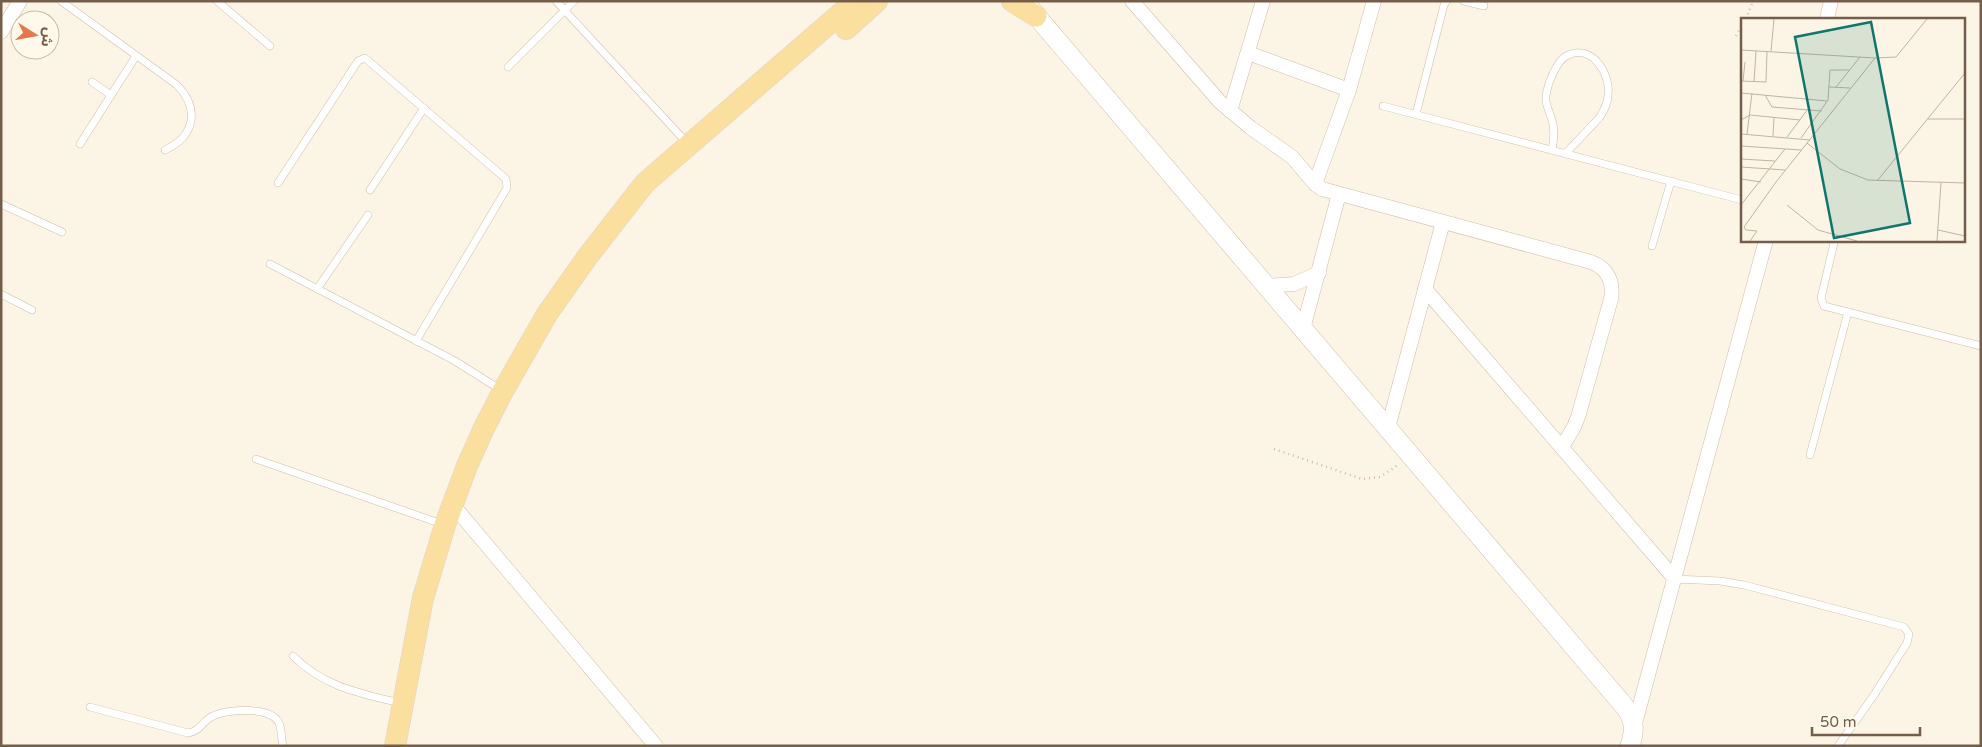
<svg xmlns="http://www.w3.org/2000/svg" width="1982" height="747" font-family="'Varela Round','Noto Sans Arabic',sans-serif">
  <rect width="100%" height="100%" fill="#fcf5e5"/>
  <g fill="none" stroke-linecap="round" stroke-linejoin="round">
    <defs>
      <g id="lane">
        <path d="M 61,1 L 177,85 C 200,109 195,136 165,150"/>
        <path d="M 217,1 L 270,46"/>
        <path d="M 556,1 L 688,144"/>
        <path d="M 1464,1 L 1484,6"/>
        <path d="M 508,67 L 574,1"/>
        <path d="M 92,82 L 111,95"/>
        <path d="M 1383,106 L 1742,200"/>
        <path d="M 1416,114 L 1444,5 L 1447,1"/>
        <path d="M 80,144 L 136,56"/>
        <path d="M 1552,150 C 1554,140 1555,130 1552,120 C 1550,113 1547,108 1546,101 C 1545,89 1556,60 1568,55 C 1592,44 1611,74 1608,95 C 1608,103 1604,110 1600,117 L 1566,153"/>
        <path d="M 278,183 L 358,61 L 365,58 L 506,179 L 507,188 L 416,341"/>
        <path d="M 370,190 L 424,108"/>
        <path d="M 1,204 L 62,232"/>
        <path d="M 1834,243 L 1821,298 L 1824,306 L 1981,346"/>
        <path d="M 1652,246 L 1671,181"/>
        <path d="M 270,264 L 455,361 L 501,390"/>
        <path d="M 317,289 L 368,215"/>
        <path d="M 1,294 L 32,310"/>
        <path d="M 1810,455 L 1848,312"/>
        <path d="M 256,459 L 442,524"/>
        <path d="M 1675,579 L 1720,581 L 1744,585 L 1904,627 L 1909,634 L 1907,643 L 1874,695 L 1838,746"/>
        <path d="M 293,656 C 324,687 359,693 400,703"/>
        <path d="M 90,707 L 188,733 C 201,731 202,721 213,716 C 227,709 271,706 279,723 C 282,730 281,738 283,746"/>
      </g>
      <g id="street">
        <path d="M 1132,1 L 1220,102 L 1251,128 L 1292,157 L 1315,184 L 1322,189 L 1591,262 C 1607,268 1614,281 1611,299 L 1578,417 L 1574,427 L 1562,447"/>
        <path d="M 1827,19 L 1831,1"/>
        <path d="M 1,32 L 20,1"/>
        <path d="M 1248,53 L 1349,90"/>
        <path d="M 1230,111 L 1263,1"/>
        <path d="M 1315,184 L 1349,90 L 1374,1"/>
        <path d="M 1266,286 L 1294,284 L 1319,273"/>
        <path d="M 1425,289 L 1675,579"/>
        <path d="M 1303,329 L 1339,194"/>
        <path d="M 1388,428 L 1443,222"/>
        <path d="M 452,504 L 656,746"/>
        <path d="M 1634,727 L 1766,240"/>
      </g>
      <path id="secondary" d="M 1027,5 L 1625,707 C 1635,720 1635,731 1630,746"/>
      <g id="primary">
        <path d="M 1012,1 L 1036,16"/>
        <path d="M 846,29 L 877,1"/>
        <path d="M 395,746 L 423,598 L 445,525 L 467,466 L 484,428 L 503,391 L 547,314 L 588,256 L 645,183 L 855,1"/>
      </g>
    </defs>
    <use href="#lane" stroke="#cebdab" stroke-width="8"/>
    <use href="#street" stroke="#cebdab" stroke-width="15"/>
    <use href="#secondary" stroke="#d1bea8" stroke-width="20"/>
    <use href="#primary" stroke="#dbd5d0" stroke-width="22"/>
    <g stroke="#d7b9a0" stroke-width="2.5" stroke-dasharray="1 4" stroke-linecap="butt">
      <path d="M 1746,19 L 1753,1"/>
      <path d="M 1736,36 L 1742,25"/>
      <path d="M 1274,449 L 1362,479 L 1380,477 L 1398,465"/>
    </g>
    <use href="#lane" stroke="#fff" stroke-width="7"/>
    <use href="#street" stroke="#fff" stroke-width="14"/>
    <use href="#secondary" stroke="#fff" stroke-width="19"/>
    <use href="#primary" stroke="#fbdf9e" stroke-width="21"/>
  </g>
  <g transform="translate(1741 18)">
    <rect width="224" height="224" fill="#fcf5e5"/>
    <path fill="none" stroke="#c2b3a2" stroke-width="1" d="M 0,32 L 134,40M 30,33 L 33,1M 0,63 L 25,64 L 26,34M 2,63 L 4,44M 13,64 L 15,33M 88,69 L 109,70M 95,69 L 119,39M 0,75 L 86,83M 24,77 L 31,89 L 81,93M 187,101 L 224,101M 0,102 L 9,97 L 59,102M 0,116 L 69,122M 6,116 L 11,75M 32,118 L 33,100M 46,119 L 67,91M 60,120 L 87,82 L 89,52 L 108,52M 66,125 L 99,151 L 127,162 L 224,165M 0,128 L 60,132M 0,141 L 34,143M 0,149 L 44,152M 0,161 L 20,164M 136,163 L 224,55M 0,187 L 44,131M 46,187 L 77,212 L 116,223M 197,212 L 224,218M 9,223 L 16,213 L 5,212 L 3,209 L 35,164 L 134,40 L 155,39 L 186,1M 196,223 L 200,165"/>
    <path fill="#0f766e" fill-opacity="0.15" stroke="#0f766e" stroke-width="2.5" d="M 130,4 L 169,205 L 93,220 L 54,19 Z"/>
    <rect width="224" height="224" fill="none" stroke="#755d4a" stroke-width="2.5"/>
  </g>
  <rect width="1982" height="747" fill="none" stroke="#755d4a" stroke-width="5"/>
  <g transform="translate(35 35) rotate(101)"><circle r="24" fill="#fff9eb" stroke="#c8bbab"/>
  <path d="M0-4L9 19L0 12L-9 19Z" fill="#e6784a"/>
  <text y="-8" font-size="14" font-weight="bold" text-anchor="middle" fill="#755d4a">ش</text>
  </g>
  <path d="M1812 727v8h108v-8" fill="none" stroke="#755d4a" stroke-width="2.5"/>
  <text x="1820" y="727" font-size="15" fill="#755d4a" stroke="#fff9eb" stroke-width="4" paint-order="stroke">50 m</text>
</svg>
